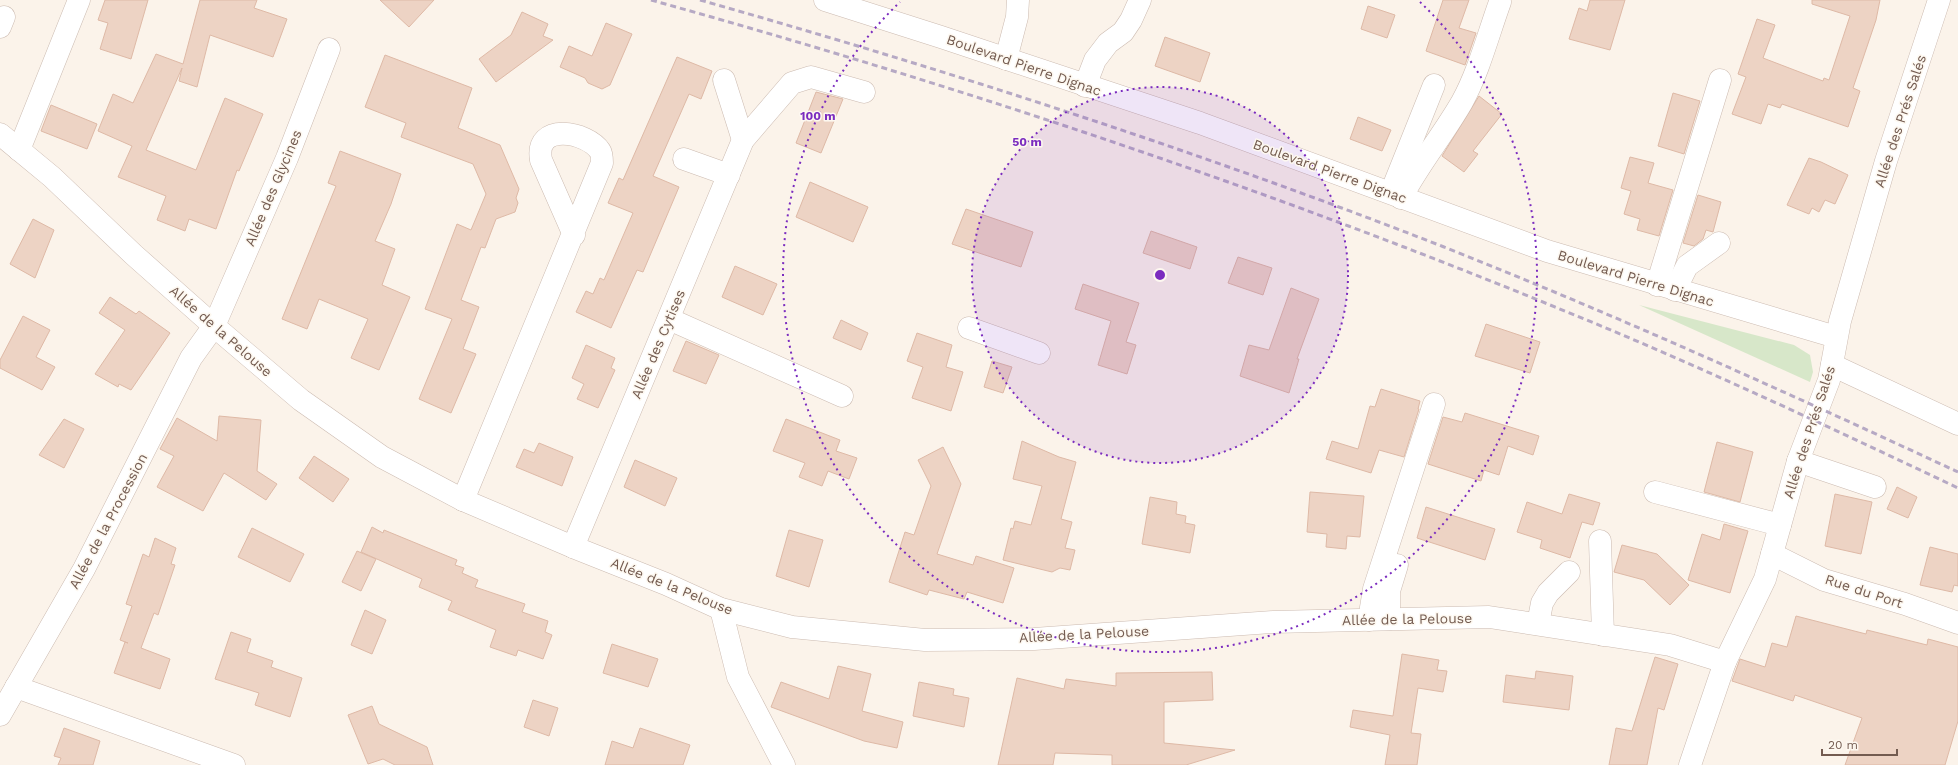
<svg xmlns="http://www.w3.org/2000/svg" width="1958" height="765" font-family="'Work Sans',sans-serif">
  <rect width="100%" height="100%" fill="#fbf3ea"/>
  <path fill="#d7e7c9" d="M 1639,305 L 1794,345 L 1810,355 L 1813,372 L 1810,382 Z"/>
  <g fill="#edd3c4" stroke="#deb9a6">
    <path d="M 105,0 L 148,0 L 131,59 L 100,49 L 108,23 L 98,20 Z"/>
    <path d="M 200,0 L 257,0 L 254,8 L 287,19 L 273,57 L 210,35 L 197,87 L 179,81 L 182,68 L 146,150 L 196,170 L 225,98 L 263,114 L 239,171 L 237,170 L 216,229 L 189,219 L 185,231 L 157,220 L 166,196 L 118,177 L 132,146 L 98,131 L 113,94 L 133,103 L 156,54 L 183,64 Z"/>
    <path d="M 380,0 L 434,0 L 409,27 Z"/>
    <path d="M 1443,0 L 1469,0 L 1459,28 L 1476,33 L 1465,65 L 1426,51 Z"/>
    <path d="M 1590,0 L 1625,0 L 1610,50 L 1569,39 L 1579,8 L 1587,11 Z"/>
    <path d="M 1812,0 L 1880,0 L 1876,20 L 1853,88 L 1860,91 L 1848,127 L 1782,104 L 1780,108 L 1768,104 L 1761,124 L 1732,114 L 1746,77 L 1738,74 L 1757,19 L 1775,25 L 1763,58 L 1823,81 L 1824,78 L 1829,80 L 1850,16 L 1812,4 Z"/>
    <path d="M 1368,6 L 1395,15 L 1387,38 L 1361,29 Z"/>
    <path d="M 522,12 L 548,24 L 543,36 L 553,40 L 496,82 L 479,59 L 511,35 Z"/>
    <path d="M 606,23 L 632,34 L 610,85 L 602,89 L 588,83 L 585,78 L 560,67 L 569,46 L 592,56 Z"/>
    <path d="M 1165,37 L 1210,53 L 1200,82 L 1155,66 Z"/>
    <path d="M 385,55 L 472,88 L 458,128 L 500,145 L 519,189 L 516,198 L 518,203 L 515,212 L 496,219 L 485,248 L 481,247 L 461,300 L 479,307 L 463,349 L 476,354 L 451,413 L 419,399 L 452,319 L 425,309 L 457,224 L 471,230 L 486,194 L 473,164 L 401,137 L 406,123 L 365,107 Z"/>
    <path d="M 677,57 L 712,71 L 701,99 L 689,94 L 653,176 L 679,187 L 643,272 L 637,270 L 611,328 L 576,312 L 586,291 L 593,294 L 600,278 L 604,280 L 633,213 L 608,203 L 619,178 L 623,180 Z"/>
    <path d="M 816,92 L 843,99 L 821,153 L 796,143 Z"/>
    <path d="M 1673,93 L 1700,101 L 1684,154 L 1658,146 Z"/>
    <path d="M 1479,96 L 1502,114 L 1473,151 L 1478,154 L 1464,172 L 1442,156 Z"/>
    <path d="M 51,105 L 97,124 L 87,149 L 41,131 Z"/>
    <path d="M 1358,117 L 1391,130 L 1382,151 L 1350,139 Z"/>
    <path d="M 340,151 L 401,174 L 391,204 L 375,241 L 395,249 L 382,285 L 410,297 L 379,370 L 351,358 L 368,319 L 319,299 L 307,329 L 282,319 L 336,186 L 328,183 Z"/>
    <path d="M 1630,157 L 1654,163 L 1648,183 L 1673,190 L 1659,236 L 1637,230 L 1640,219 L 1624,214 L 1631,191 L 1621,188 Z"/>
    <path d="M 1809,158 L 1821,162 L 1848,175 L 1835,204 L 1825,200 L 1819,212 L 1812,208 L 1809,214 L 1787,205 Z"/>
    <path d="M 810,182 L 868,207 L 853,242 L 796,217 Z"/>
    <path d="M 1698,195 L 1721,202 L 1713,232 L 1706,230 L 1703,239 L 1694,246 L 1683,243 Z"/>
    <path d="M 966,209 L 1033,232 L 1021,267 L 952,244 Z"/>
    <path d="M 33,219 L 54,230 L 35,278 L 10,264 Z"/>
    <path d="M 1151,231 L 1197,247 L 1190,269 L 1143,253 Z"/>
    <path d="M 1238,257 L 1272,268 L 1263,295 L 1228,283 Z"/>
    <path d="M 735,266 L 777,284 L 763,315 L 722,297 Z"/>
    <path d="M 1083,284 L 1139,303 L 1126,342 L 1136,345 L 1127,374 L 1098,365 L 1111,321 L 1075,309 Z"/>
    <path d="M 1291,288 L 1319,299 L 1297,359 L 1299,359 L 1289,393 L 1240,376 L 1249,345 L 1269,350 Z"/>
    <path d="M 110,297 L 136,314 L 139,311 L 170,333 L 131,390 L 119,384 L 118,387 L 95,374 L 125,330 L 99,313 Z"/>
    <path d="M 23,316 L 50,330 L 36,357 L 55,367 L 42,390 L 0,368 L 0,360 Z"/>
    <path d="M 841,320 L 868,333 L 861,350 L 833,338 Z"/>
    <path d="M 1486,324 L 1540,342 L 1530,373 L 1475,356 Z"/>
    <path d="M 917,333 L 952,345 L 946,367 L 963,372 L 951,411 L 912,398 L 923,367 L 907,361 Z"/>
    <path d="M 686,341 L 719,355 L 706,384 L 673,371 Z"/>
    <path d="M 586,345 L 615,358 L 611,368 L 615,370 L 598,408 L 577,399 L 584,384 L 572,378 Z"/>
    <path d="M 992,361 L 1012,367 L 1003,393 L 984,387 Z"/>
    <path d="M 1381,389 L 1420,401 L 1418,409 L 1419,409 L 1404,457 L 1379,450 L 1371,473 L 1326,459 L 1332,441 L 1358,449 L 1370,406 L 1375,407 Z"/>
    <path d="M 1465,413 L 1539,436 L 1533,455 L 1508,446 L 1499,475 L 1484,470 L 1481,481 L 1428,464 L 1443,417 L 1462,422 Z"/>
    <path d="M 219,416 L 261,420 L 257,471 L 277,484 L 266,500 L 224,473 L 203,511 L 157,487 L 174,456 L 160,449 L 177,418 L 217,441 Z"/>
    <path d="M 64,419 L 84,429 L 64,468 L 39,455 Z"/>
    <path d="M 786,419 L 840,440 L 836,451 L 857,458 L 849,479 L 828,471 L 822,486 L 799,477 L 805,463 L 773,451 Z"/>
    <path d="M 1022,441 L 1059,457 L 1076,462 L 1061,519 L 1072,522 L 1065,548 L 1075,550 L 1070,570 L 1060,568 L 1052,572 L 1003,560 L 1011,528 L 1013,529 L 1015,521 L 1031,525 L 1042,486 L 1013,479 Z"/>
    <path d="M 1717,442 L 1753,452 L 1740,502 L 1704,492 Z"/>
    <path d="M 539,443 L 573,457 L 562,486 L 516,467 L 524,449 L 534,453 Z"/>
    <path d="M 943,447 L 961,484 L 937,554 L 973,565 L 976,556 L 1014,568 L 1003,603 L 967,592 L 964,599 L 929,590 L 927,595 L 889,582 L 905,532 L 914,535 L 931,486 L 918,460 Z"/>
    <path d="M 314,456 L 349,479 L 333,502 L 299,478 Z"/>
    <path d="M 635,460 L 677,478 L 665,506 L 624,487 Z"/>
    <path d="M 1897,487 L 1917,497 L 1908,518 L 1887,509 Z"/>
    <path d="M 1310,492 L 1364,496 L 1360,537 L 1347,536 L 1346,549 L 1326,547 L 1327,534 L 1307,532 Z"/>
    <path d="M 1569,494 L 1600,503 L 1593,525 L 1582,522 L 1570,558 L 1540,548 L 1542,540 L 1517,532 L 1527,502 L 1562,514 Z"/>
    <path d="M 1835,494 L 1872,502 L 1861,554 L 1825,546 Z"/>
    <path d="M 1150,497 L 1177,502 L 1176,514 L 1186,516 L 1185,523 L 1195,525 L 1190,553 L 1142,544 Z"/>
    <path d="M 1426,507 L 1495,529 L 1485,560 L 1417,538 Z"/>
    <path d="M 1724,524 L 1748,531 L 1730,593 L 1688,580 L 1702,534 L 1720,540 Z"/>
    <path d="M 372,527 L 383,533 L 384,530 L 457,560 L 455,565 L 464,568 L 462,573 L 478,580 L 475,587 L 525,604 L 522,612 L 548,621 L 545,632 L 552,635 L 543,659 L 518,650 L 516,656 L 490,647 L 496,630 L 448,610 L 452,601 L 419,587 L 422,579 L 361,552 Z"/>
    <path d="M 252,528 L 304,554 L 290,582 L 238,557 Z"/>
    <path d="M 789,530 L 823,540 L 809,587 L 776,576 Z"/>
    <path d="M 155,538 L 176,548 L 171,564 L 175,565 L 158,615 L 154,613 L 141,648 L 170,659 L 160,689 L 114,673 L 125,642 L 128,643 L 120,640 L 132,606 L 126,604 L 143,554 L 149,557 Z"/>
    <path d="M 1622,545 L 1657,554 L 1689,585 L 1670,605 L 1644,580 L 1614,572 Z"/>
    <path d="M 1930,547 L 1958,554 L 1958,586 L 1954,585 L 1952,592 L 1920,585 Z"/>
    <path d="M 357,551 L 376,559 L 361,591 L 342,582 Z"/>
    <path d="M 365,610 L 386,620 L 372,654 L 351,645 Z"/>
    <path d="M 1796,616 L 1866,634 L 1867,630 L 1927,645 L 1928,639 L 1958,647 L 1958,721 L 1945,765 L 1845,765 L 1862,718 L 1795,695 L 1793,701 L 1732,681 L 1740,659 L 1765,667 L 1772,643 L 1787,647 Z"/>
    <path d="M 231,632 L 251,639 L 247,652 L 273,661 L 271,667 L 302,678 L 290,717 L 255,705 L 259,693 L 215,679 Z"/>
    <path d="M 612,644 L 658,659 L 648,687 L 603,673 Z"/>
    <path d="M 1402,654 L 1439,660 L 1437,670 L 1447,671 L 1443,692 L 1418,688 L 1411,733 L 1421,734 L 1417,765 L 1385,765 L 1390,735 L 1350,727 L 1353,710 L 1393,716 Z"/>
    <path d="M 1655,657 L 1678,664 L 1664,710 L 1658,708 L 1647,765 L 1609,765 L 1616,728 L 1632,731 Z"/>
    <path d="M 838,666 L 871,674 L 862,711 L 903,722 L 897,748 L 864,741 L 771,707 L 781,682 L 829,699 Z"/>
    <path d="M 1536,671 L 1573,676 L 1569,710 L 1503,702 L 1506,675 L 1535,679 Z"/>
    <path d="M 1212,672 L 1213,700 L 1164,702 L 1164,743 L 1235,750 L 1186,765 L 1112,765 L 1112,755 L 1055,753 L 1053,765 L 998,765 L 1017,678 L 1064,689 L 1066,679 L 1116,686 L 1116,673 Z"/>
    <path d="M 919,682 L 954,689 L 953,695 L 969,698 L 964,727 L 913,716 Z"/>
    <path d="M 533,700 L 558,708 L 549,736 L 524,727 Z"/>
    <path d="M 372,706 L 379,724 L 427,747 L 433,765 L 395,765 L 383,759 L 368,764 L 348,715 Z"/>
    <path d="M 64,728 L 100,741 L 93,765 L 58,765 L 61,758 L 54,756 Z"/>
    <path d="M 640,728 L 690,745 L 683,765 L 605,765 L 612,741 L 633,748 Z"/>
  </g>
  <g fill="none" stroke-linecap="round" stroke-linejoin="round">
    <defs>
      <g id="minor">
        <path d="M 825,0 L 941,37 L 1200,123 L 1547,251 L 1836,337"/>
        <path d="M 0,27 L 4,17"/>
        <path d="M 1006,59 L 1017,17 L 1018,0"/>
        <path d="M 724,80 L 743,140"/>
        <path d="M 1085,86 L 1095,60 L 1108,43 L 1123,32 L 1131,20 L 1140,0"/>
        <path d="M 0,134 L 52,177 L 134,255 L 214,326 L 301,400 L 382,457 L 463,500 L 573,547 L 666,584 L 721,609 L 792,627 L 925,640 L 1034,639 L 1273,622 L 1489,617 L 1670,645 L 1725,662"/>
        <path d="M 19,150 L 79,0"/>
        <path d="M 684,159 L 729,175"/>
        <path d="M 1392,190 L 1434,85"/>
        <path d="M 1401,198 C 1419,164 1443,135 1462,102 C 1479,71 1488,35 1500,2"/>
        <path d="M 1657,285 L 1720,80"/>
        <path d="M 1675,290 L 1687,266 L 1719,243"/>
        <path d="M 669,319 L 842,396"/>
        <path d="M 969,328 L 1039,353"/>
        <path d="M 1832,365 L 1958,424"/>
        <path d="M 1798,461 L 1875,487"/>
        <path d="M 1655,492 L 1780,525"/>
        <path d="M 463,500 L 602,163 C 602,160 602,154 600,151 C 588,132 534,121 541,160 L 574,235"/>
        <path d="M 1600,541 L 1603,635"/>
        <path d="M 573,547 L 743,140 L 792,83 L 811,77 L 864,92"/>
        <path d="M 1772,554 L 1824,580 L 1905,604 L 1958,623"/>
        <path d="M 721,609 L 738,677 L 784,765"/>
        <path d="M 1389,619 L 1389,591 L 1397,565"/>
        <path d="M 1369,620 L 1374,589 L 1434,404"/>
        <path d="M 1538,624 L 1542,603 L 1548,593 L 1569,572"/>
        <path d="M 16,687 L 234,765"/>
        <path d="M 0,715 L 84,569 L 191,358 L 214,326 L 287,158 L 329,49"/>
        <path d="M 1690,765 L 1725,662 L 1765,579 L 1798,461 L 1829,380 L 1840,321 L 1886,161 L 1939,0"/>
      </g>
    </defs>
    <use href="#minor" stroke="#ccbbb1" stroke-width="23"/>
    <use href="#minor" stroke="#fff" stroke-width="22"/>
    <g stroke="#b6a9c4" stroke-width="3" stroke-dasharray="6 4" stroke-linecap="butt">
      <path d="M 651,0 C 957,85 1260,186 1555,307 C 1691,362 1825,425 1958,488"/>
      <path d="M 700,0 C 951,71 1201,152 1444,247 C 1618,316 1788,393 1958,472"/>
    </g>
  </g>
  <circle cx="1160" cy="275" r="188" fill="#7b2cbf" fill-opacity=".12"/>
  <g fill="none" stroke="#7b2cbf" stroke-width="2" stroke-dasharray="2 4">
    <circle cx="1160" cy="275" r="188"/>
    <path d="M1420 2A377 377 0 1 1 900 2"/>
  </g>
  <g text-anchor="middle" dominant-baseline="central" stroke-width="3" stroke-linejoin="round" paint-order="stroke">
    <g font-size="14" fill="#735b50" stroke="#fdf8f0">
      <text transform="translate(1024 65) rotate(19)">Boulevard Pierre Dignac</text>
      <text transform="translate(1900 121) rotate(-72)">Allée des Prés Salés</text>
      <text transform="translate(1330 171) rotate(20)">Boulevard Pierre Dignac</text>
      <text transform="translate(273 188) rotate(-67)">Allée des Glycines</text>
      <text transform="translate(1636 278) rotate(17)">Boulevard Pierre Dignac</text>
      <text transform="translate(221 331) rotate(41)">Allée de la Pelouse</text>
      <text transform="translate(658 344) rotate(-67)">Allée des Cytises</text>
      <text transform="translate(1809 432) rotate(-72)">Allée des Prés Salés</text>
      <text transform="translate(108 521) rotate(-62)">Allée de la Procession</text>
      <text transform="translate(672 586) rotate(22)">Allée de la Pelouse</text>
      <text transform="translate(1864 591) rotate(18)">Rue du Port</text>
      <text transform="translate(1407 619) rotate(-1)">Allée de la Pelouse</text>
      <text transform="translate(1084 634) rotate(-3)">Allée de la Pelouse</text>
    </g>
  </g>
  <circle cx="1160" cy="275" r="6" fill="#7b2cbf" stroke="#fdf8f0" stroke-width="2"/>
  <g font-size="12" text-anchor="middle" font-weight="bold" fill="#7b2cbf" stroke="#fdf8f0" stroke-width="3" stroke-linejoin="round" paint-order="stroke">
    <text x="818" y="120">100 m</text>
    <text x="1027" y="146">50 m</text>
  </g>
  <path d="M1822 749v6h75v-6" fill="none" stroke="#735b50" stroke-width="2"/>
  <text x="1828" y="749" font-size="12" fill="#735b50" stroke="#fdf8f0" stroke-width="3" paint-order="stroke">20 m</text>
</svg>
